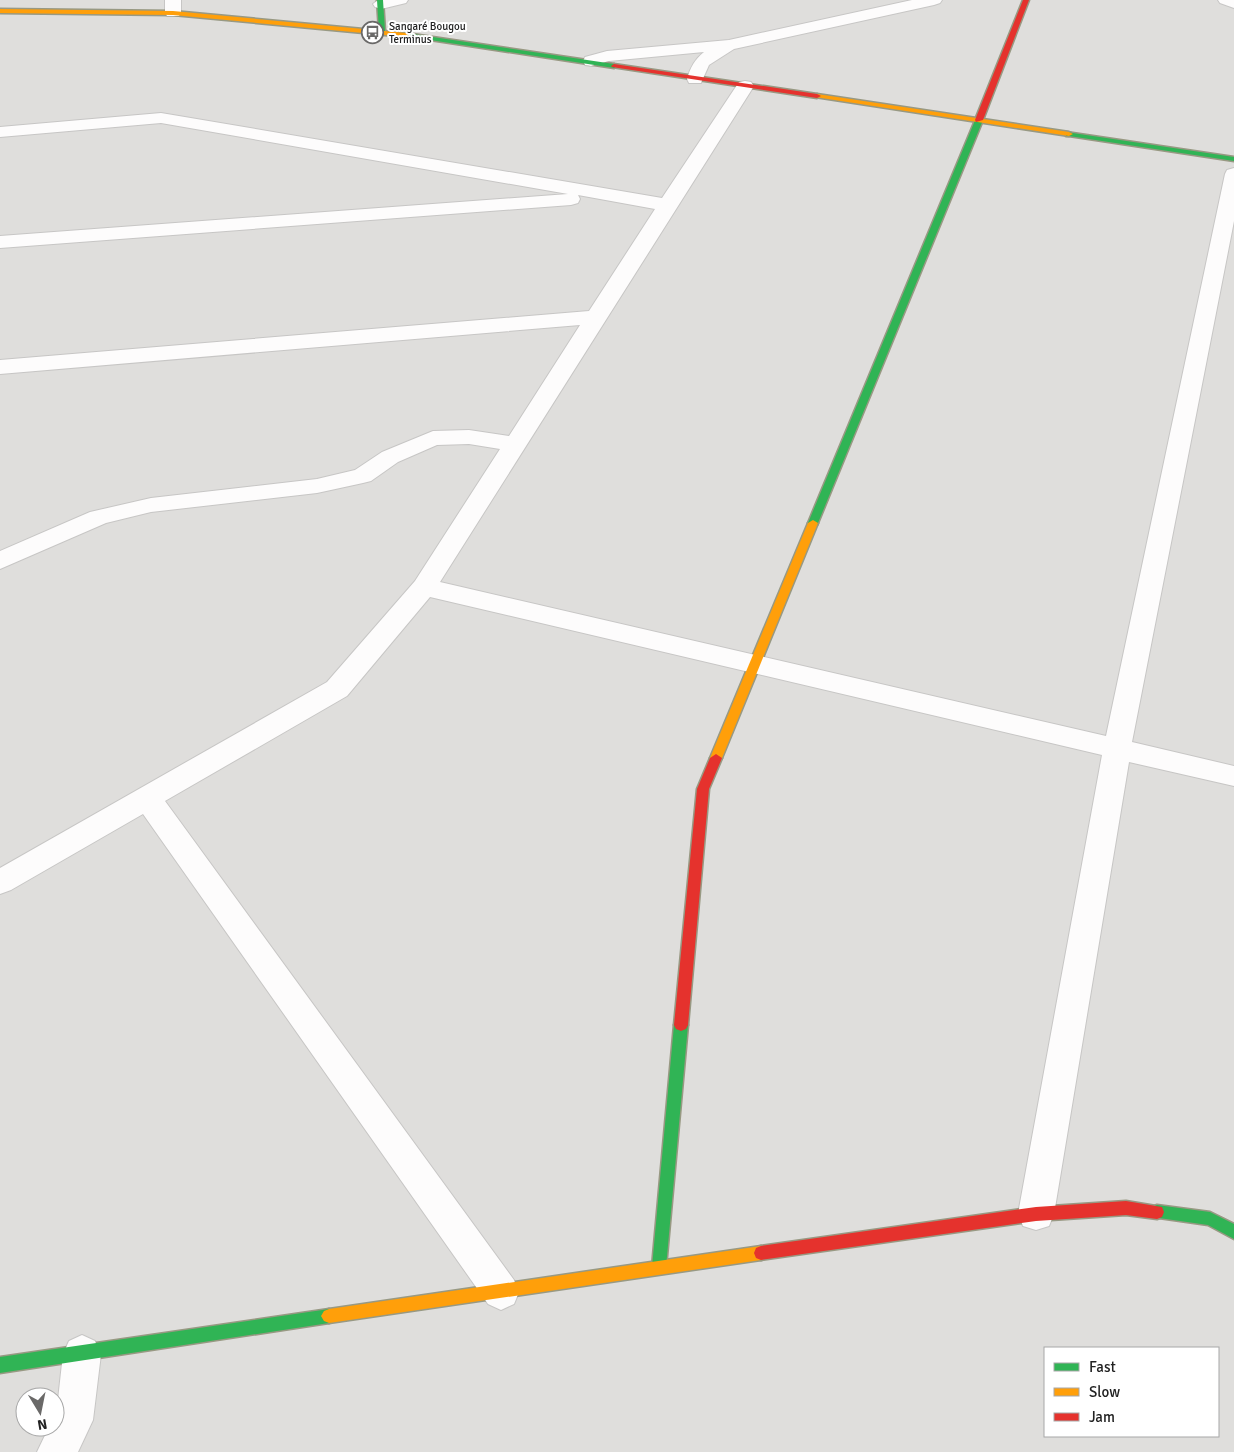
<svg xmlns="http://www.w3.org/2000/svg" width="1234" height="1452" font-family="Signika,sans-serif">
  <rect width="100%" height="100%" fill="#efeeeb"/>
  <path fill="#dfdedc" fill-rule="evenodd" d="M 0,0 L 1234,0 L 1234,1452 L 0,1452 ZM 1045,1348 L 1218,1348 L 1218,1436 L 1045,1436 ZM 25,1397 L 55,1397 L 55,1427 L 25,1427 Z"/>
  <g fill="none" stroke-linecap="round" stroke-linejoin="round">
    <defs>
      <g id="street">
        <path d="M 165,0 L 181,0 L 181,13 L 179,16 L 167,16 L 165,13 Z"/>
        <path d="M 408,0 L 406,3 L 381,9 L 375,7 L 373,4 L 378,0 Z"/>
        <path d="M 912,0 L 942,0 L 940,3 L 934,5 L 734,49 L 709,65 L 701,83 L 689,83 L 687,79 C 690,68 695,59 704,52 L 609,61 L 591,66 L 585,65 L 583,61 L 585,57 L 607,51 L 729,40 Z"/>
        <path d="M 1218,0 L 1234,0 L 1234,8 L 1220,3 Z"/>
        <path d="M 745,81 L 751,82 L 754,86 L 440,582 L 1106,736 L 1225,174 L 1227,170 L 1234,168 L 1234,221 L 1132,742 L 1234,766 L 1234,786 L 1129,762 L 1054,1214 L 1049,1226 L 1036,1230 L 1023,1226 L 1018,1214 L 1102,755 L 430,597 L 347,696 L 165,801 L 514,1280 L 519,1292 L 514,1304 L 501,1310 L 488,1304 L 143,814 L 11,890 L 0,894 L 0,868 L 327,682 L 415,581 L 500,449 L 469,444 L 437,445 L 398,462 L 371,481 L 363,483 L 317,493 L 151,512 L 106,523 L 0,569 L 0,551 L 90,512 L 151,498 L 317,479 L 355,470 L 382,452 L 433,431 L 469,430 L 509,436 L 580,325 L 0,374 L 0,360 L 589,311 L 655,209 L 578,195 L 580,199 L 578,203 L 571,205 L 0,248 L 0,236 L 568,194 L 161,123 L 0,137 L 0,127 L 161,113 L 662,198 L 739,82 Z"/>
        <path d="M 82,1335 L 95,1341 L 101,1354 L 93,1420 L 78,1452 L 37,1452 L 49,1427 L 55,1427 L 63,1354 L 69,1341 Z"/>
      </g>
      <g id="fast">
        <path d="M 377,0 L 383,0 L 385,31 L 382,33 L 379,31 Z"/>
        <path d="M 406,33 L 614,64 L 617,66 L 614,68 L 404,36 L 404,34 Z"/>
        <path d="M 976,118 L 983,120 L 818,523 L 817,525 L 809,525 L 808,523 Z"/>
        <path d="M 1066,132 L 1234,157 L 1234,161 L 1069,136 L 1066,136 Z"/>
        <path d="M 681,1019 L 686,1021 L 688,1025 L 666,1267 L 664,1272 L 659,1274 L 654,1272 L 652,1267 L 674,1025 L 676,1021 Z"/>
        <path d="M 1157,1205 L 1210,1212 L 1234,1224 L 1234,1239 L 1208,1225 L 1152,1217 L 1150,1212 L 1152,1207 Z"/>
        <path d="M 329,1309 L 334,1311 L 337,1316 L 334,1321 L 329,1323 L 0,1373 L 0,1357 Z"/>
      </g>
      <g id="slow">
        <path d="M 0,9 L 173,11 L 406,33 L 409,35 L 406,37 L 173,15 L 0,13 Z"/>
        <path d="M 817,94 L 1069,132 L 1073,134 L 1069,136 L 815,97 L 815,95 Z"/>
        <path d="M 813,520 L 818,523 L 722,758 L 720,761 L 712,761 L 710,758 L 808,523 Z"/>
        <path d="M 761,1246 L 766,1248 L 768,1253 L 766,1258 L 761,1260 L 329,1323 L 324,1321 L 321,1316 L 324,1311 L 329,1309 Z"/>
      </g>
      <g id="jam">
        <path d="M 1023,0 L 1029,0 L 983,120 L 976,122 L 975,120 Z"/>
        <path d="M 614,64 L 817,94 L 821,96 L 817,98 L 612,67 L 611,66 Z"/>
        <path d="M 716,754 L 722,758 L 709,789 L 688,1025 L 686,1029 L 681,1031 L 676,1029 L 674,1025 L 697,789 L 710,758 Z"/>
        <path d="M 1126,1201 L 1162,1207 L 1164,1212 L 1162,1217 L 1157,1219 L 1126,1215 L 1036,1221 L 761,1260 L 756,1258 L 754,1253 L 756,1248 L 761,1246 L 1036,1207 Z"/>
      </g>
    </defs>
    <use href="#street" stroke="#c7c6c5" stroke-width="2"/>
    <use href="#fast" stroke="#989983" stroke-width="3"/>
    <use href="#slow" stroke="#989983" stroke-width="3"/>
    <use href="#jam" stroke="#989983" stroke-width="3"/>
    <use href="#street" fill="#fdfcfc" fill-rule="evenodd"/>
    <use href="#fast" fill="#30b455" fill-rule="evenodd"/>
    <use href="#slow" fill="#ff9f0a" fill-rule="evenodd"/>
    <use href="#jam" fill="#e5322d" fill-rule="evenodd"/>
  </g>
  <defs>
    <symbol id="bus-ring" viewBox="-11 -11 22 22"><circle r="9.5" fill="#fff" stroke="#6a6968" stroke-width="1.5"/><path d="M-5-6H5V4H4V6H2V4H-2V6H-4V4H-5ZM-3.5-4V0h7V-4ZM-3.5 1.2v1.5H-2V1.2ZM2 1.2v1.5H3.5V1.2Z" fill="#6a6968"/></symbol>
  </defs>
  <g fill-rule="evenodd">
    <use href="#bus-ring" x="360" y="20" width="25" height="25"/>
  </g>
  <g text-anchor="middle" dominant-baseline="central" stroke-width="4" stroke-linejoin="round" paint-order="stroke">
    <g font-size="11" fill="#222" stroke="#fff" text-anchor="start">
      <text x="389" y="26">Sangaré Bougou<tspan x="389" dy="13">Terminus</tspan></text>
    </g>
  </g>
  <rect x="1044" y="1347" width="175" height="90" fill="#ffffff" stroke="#a7a7a7"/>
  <rect x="1054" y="1363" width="25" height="8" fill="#30b455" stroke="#a7a7a7"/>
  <text x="1089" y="1372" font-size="15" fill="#222222">Fast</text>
  <rect x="1054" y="1388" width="25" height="8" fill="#ff9f0a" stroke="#a7a7a7"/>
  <text x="1089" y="1397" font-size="15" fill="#222222">Slow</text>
  <rect x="1054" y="1413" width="25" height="8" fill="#e5322d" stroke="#a7a7a7"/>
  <text x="1089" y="1422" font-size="15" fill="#222222">Jam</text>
  <g transform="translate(40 1412) rotate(170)"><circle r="24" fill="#ffffff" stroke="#a7a7a7"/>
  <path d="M0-4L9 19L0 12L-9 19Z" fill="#6a6968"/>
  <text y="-8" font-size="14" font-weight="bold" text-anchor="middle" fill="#222222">N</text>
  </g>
</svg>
